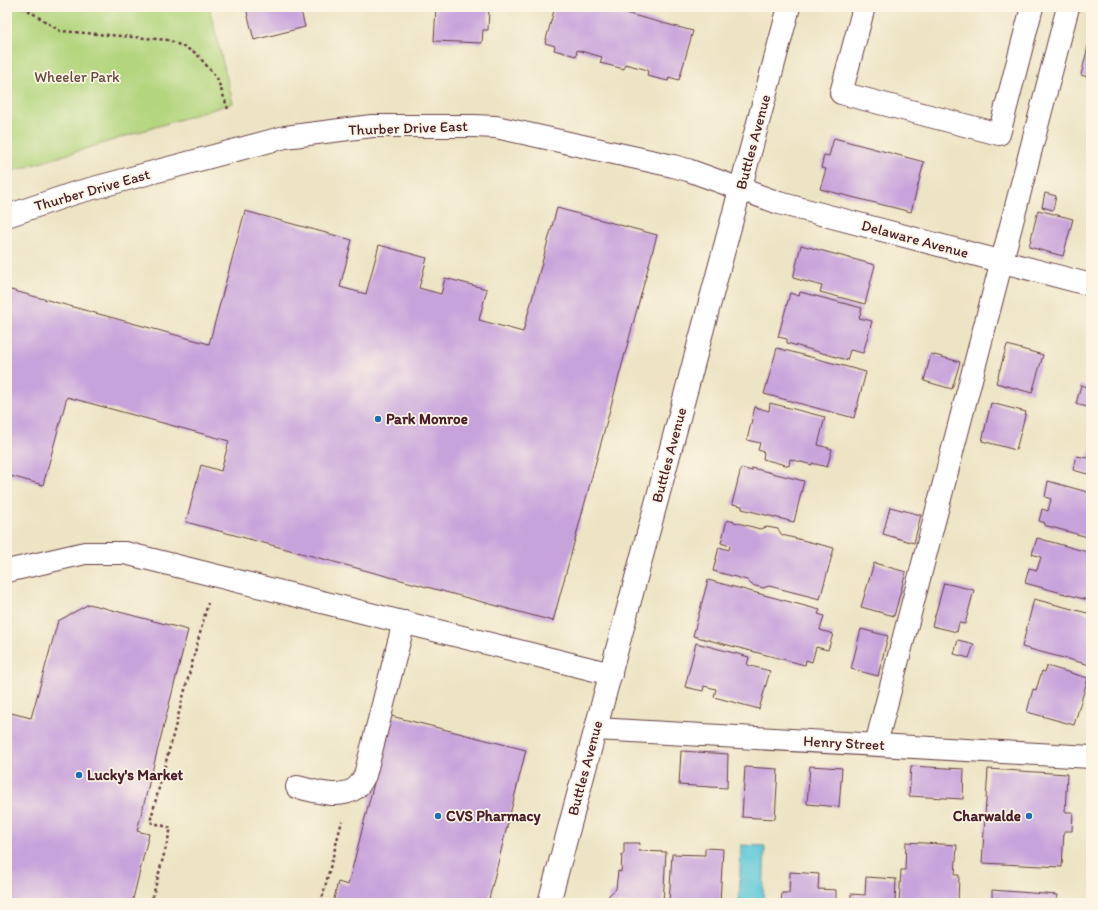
<svg xmlns="http://www.w3.org/2000/svg" width="1098" height="910" font-family="Itim,sans-serif">
  <rect width="100%" height="100%" fill="#fcf5e5"/>
  <filter id="ink" filterUnits="userSpaceOnUse"><feTurbulence type="fractalNoise" baseFrequency=".025" numOctaves="2"/><feDisplacementMap in="SourceGraphic" scale="8" xChannelSelector="R" yChannelSelector="G"/><feConvolveMatrix kernelMatrix="1 2 1 2 8 2 1 2 1" color-interpolation-filters="sRGB"/></filter>
  <filter id="wash" filterUnits="userSpaceOnUse"><feTurbulence type="fractalNoise" baseFrequency=".012" numOctaves="4" result="noise"/><feDisplacementMap in="SourceGraphic" scale="16" xChannelSelector="R" yChannelSelector="G"/><feGaussianBlur stdDeviation="0.9" result="paint"/><feColorMatrix in="noise" values="0 0 0 0 0 0 0 0 0 0 0 0 0 0 0 0 0 1.4 0 .05"/><feComposite in="paint" operator="in"/></filter>
  <g filter="url(#wash)">
    <rect width="100%" height="100%" fill="#ede4c5"/>
    <path fill="#b3d57e" stroke="#7e7a54" d="M 7,7 L 209,7 L 233,103 L 7,173 Z"/>
    <path fill="#5ec8d8" stroke="#547482" d="M 741,845 L 765,846 L 763,903 L 739,903 Z"/>
    <g id="blocks">
      <g fill="#c7a3db">
        <path d="M 241,7 L 300,7 L 305,27 L 254,40 L 246,8 L 242,10 Z"/>
        <path d="M 436,7 L 489,8 L 488,30 L 483,30 L 482,43 L 434,41 Z"/>
        <path d="M 555,7 L 602,7 L 693,31 L 679,80 L 669,77 L 668,81 L 647,76 L 648,70 L 625,64 L 624,69 L 600,63 L 602,57 L 577,50 L 576,56 L 554,50 L 555,46 L 545,43 Z"/>
        <path d="M 1090,38 L 1091,38 L 1091,78 L 1081,75 Z"/>
        <path d="M 834,138 L 924,162 L 911,212 L 820,189 L 826,169 L 821,168 L 824,155 L 829,156 Z"/>
        <path d="M 1045,193 L 1056,196 L 1053,210 L 1042,207 Z"/>
        <path d="M 557,208 L 657,235 L 553,621 L 186,522 L 201,465 L 221,471 L 229,441 L 67,397 L 43,485 L 7,475 L 7,289 L 209,344 L 245,211 L 352,240 L 340,287 L 366,294 L 379,245 L 427,258 L 419,288 L 441,294 L 445,278 L 487,289 L 479,320 L 523,332 Z"/>
        <path d="M 1038,210 L 1073,219 L 1063,256 L 1029,247 Z"/>
        <path d="M 801,245 L 875,265 L 865,304 L 820,292 L 822,286 L 793,278 Z"/>
        <path d="M 800,292 L 862,308 L 859,318 L 872,321 L 863,353 L 850,350 L 847,360 L 787,343 L 787,339 L 778,337 L 790,293 L 799,296 Z"/>
        <path d="M 1007,345 L 1043,355 L 1032,393 L 996,383 Z"/>
        <path d="M 777,348 L 866,372 L 854,418 L 764,394 Z"/>
        <path d="M 931,354 L 960,362 L 952,389 L 924,381 Z"/>
        <path d="M 1081,385 L 1091,388 L 1091,408 L 1076,404 Z"/>
        <path d="M 770,403 L 825,417 L 818,445 L 832,449 L 827,467 L 812,463 L 812,465 L 790,459 L 789,466 L 763,459 L 764,452 L 758,450 L 760,443 L 747,440 L 755,407 L 769,411 Z"/>
        <path d="M 991,403 L 1026,412 L 1016,450 L 982,441 Z"/>
        <path d="M 1091,445 L 1091,475 L 1073,470 L 1077,456 L 1087,458 Z"/>
        <path d="M 741,468 L 752,471 L 752,468 L 804,481 L 794,522 L 742,509 L 742,506 L 732,504 Z"/>
        <path d="M 1048,481 L 1091,493 L 1091,538 L 1044,525 L 1045,523 L 1039,521 L 1042,509 L 1048,511 L 1051,499 L 1045,497 Z"/>
        <path d="M 890,507 L 921,515 L 914,543 L 883,534 Z"/>
        <path d="M 727,520 L 760,529 L 767,527 L 778,529 L 782,535 L 834,548 L 820,599 L 769,586 L 763,588 L 752,585 L 747,580 L 713,571 L 719,547 L 729,550 L 730,546 L 721,543 Z"/>
        <path d="M 1037,538 L 1091,553 L 1091,601 L 1025,583 L 1029,568 L 1037,570 L 1041,557 L 1032,554 Z"/>
        <path d="M 874,563 L 906,572 L 894,616 L 861,607 Z"/>
        <path d="M 708,580 L 820,610 L 818,614 L 824,616 L 820,630 L 833,634 L 828,650 L 816,647 L 812,662 L 806,660 L 805,665 L 693,636 Z"/>
        <path d="M 944,583 L 974,590 L 965,624 L 959,623 L 957,632 L 932,626 Z"/>
        <path d="M 1034,599 L 1091,614 L 1090,665 L 1022,647 Z"/>
        <path d="M 89,604 L 188,630 L 137,831 L 149,834 L 132,903 L 7,903 L 7,712 L 31,718 L 58,621 Z"/>
        <path d="M 861,629 L 888,636 L 878,676 L 851,669 Z"/>
        <path d="M 958,640 L 974,644 L 969,658 L 954,654 Z"/>
        <path d="M 696,643 L 749,657 L 747,665 L 770,671 L 759,709 L 714,697 L 716,689 L 704,686 L 703,691 L 685,687 Z"/>
        <path d="M 1047,666 L 1088,678 L 1074,725 L 1027,712 L 1033,689 L 1036,690 L 1042,671 L 1045,672 Z"/>
        <path d="M 391,716 L 526,750 L 488,903 L 333,903 L 338,882 L 348,885 Z"/>
        <path d="M 681,751 L 728,754 L 727,788 L 679,785 Z"/>
        <path d="M 810,766 L 842,768 L 839,807 L 807,804 Z"/>
        <path d="M 911,766 L 964,769 L 963,799 L 909,796 Z"/>
        <path d="M 745,767 L 778,769 L 775,819 L 742,817 Z"/>
        <path d="M 988,769 L 1067,774 L 1065,812 L 1073,812 L 1072,831 L 1064,831 L 1062,867 L 982,863 Z"/>
        <path d="M 906,842 L 957,845 L 955,875 L 959,875 L 958,903 L 899,903 L 901,870 L 905,870 Z"/>
        <path d="M 624,843 L 640,843 L 639,851 L 666,852 L 663,903 L 609,903 L 609,895 L 616,889 L 618,871 L 621,872 L 622,854 L 624,854 Z"/>
        <path d="M 705,848 L 723,849 L 720,903 L 669,903 L 672,854 L 705,855 Z"/>
        <path d="M 790,872 L 819,874 L 818,889 L 836,890 L 836,903 L 781,903 L 782,893 L 789,893 Z"/>
        <path d="M 866,877 L 896,879 L 895,903 L 851,903 L 851,894 L 865,895 Z"/>
        <path d="M 992,890 L 1058,895 L 1056,903 L 992,903 Z"/>
      </g>
    </g>
  </g>
  <g filter="url(#ink)">
    <use href="#blocks" fill-opacity="0" stroke="#623d42" stroke-width="1"/>
    <g fill="none" stroke-linecap="round" stroke-linejoin="round">
      <defs>
        <g id="minor">
          <path d="M 864,7 L 841,93 L 999,134 L 1032,7"/>
          <path d="M 7,216 L 75,193 L 285,137 L 372,126 L 474,126 L 496,127 L 673,166 L 688,170 L 779,203 L 1091,285"/>
          <path d="M 7,571 L 85,553 L 125,553 L 611,674"/>
          <path d="M 596,729 L 1091,757"/>
          <path d="M 876,744 L 1068,7"/>
          <path d="M 297,787 C 315,791 339,800 356,788 C 360,785 363,779 365,775 L 404,622"/>
          <path d="M 549,903 L 789,7"/>
        </g>
      </defs>
      <use href="#minor" stroke="#623d42" stroke-width="24"/>
      <g stroke="#623d42" stroke-width="2.5" stroke-dasharray="3 3" stroke-linecap="butt">
        <path d="M 23,7 L 60,31 L 169,40 L 196,53 L 217,78 L 228,109"/>
        <path d="M 151,903 L 171,828 L 150,822 L 208,603"/>
        <path d="M 321,903 L 342,821"/>
      </g>
      <use href="#minor" stroke="#fff" stroke-width="22"/>
    </g>
  </g>
  <g fill="#1f6fb2" stroke="#fcf5e5" stroke-width="1.5">
    <circle cx="378" cy="419" r="4"/>
    <circle cx="79" cy="775" r="4"/>
    <circle cx="438" cy="816" r="4"/>
    <circle cx="1029" cy="816" r="4"/>
  </g>
  <g text-anchor="middle" dominant-baseline="central" stroke-width="3.5" stroke-linejoin="round" paint-order="stroke">
    <g font-size="15" fill="#644c40" stroke="#fcf5e5">
      <text x="77" y="77">Wheeler Park</text>
    </g>
    <g font-size="15" fill="#4a1f2b" stroke="#fcf5e5">
      <text transform="translate(408 128) rotate(-2)">Thurber Drive East</text>
      <text transform="translate(753 142) rotate(-75)">Buttles Avenue</text>
      <text transform="translate(92 190) rotate(-16)">Thurber Drive East</text>
      <text transform="translate(915 239) rotate(15)">Delaware Avenue</text>
      <text transform="translate(669 455) rotate(-75)">Buttles Avenue</text>
      <text transform="translate(844 743) rotate(3)">Henry Street</text>
      <text transform="translate(585 768) rotate(-75)">Buttles Avenue</text>
    </g>
    <g font-size="15" font-weight="bold" fill="#4a1f2b" stroke="#fcf5e5" text-anchor="start">
      <text x="386" y="419">Park Monroe</text>
      <text x="87" y="775">Lucky's Market</text>
      <text x="446" y="816">CVS Pharmacy</text>
      <text x="1021" y="816" text-anchor="end">Charwalde</text>
    </g>
  </g>
  <rect width="1098" height="910" fill="none" stroke="#fcf5e5" stroke-width="24"/>
</svg>
